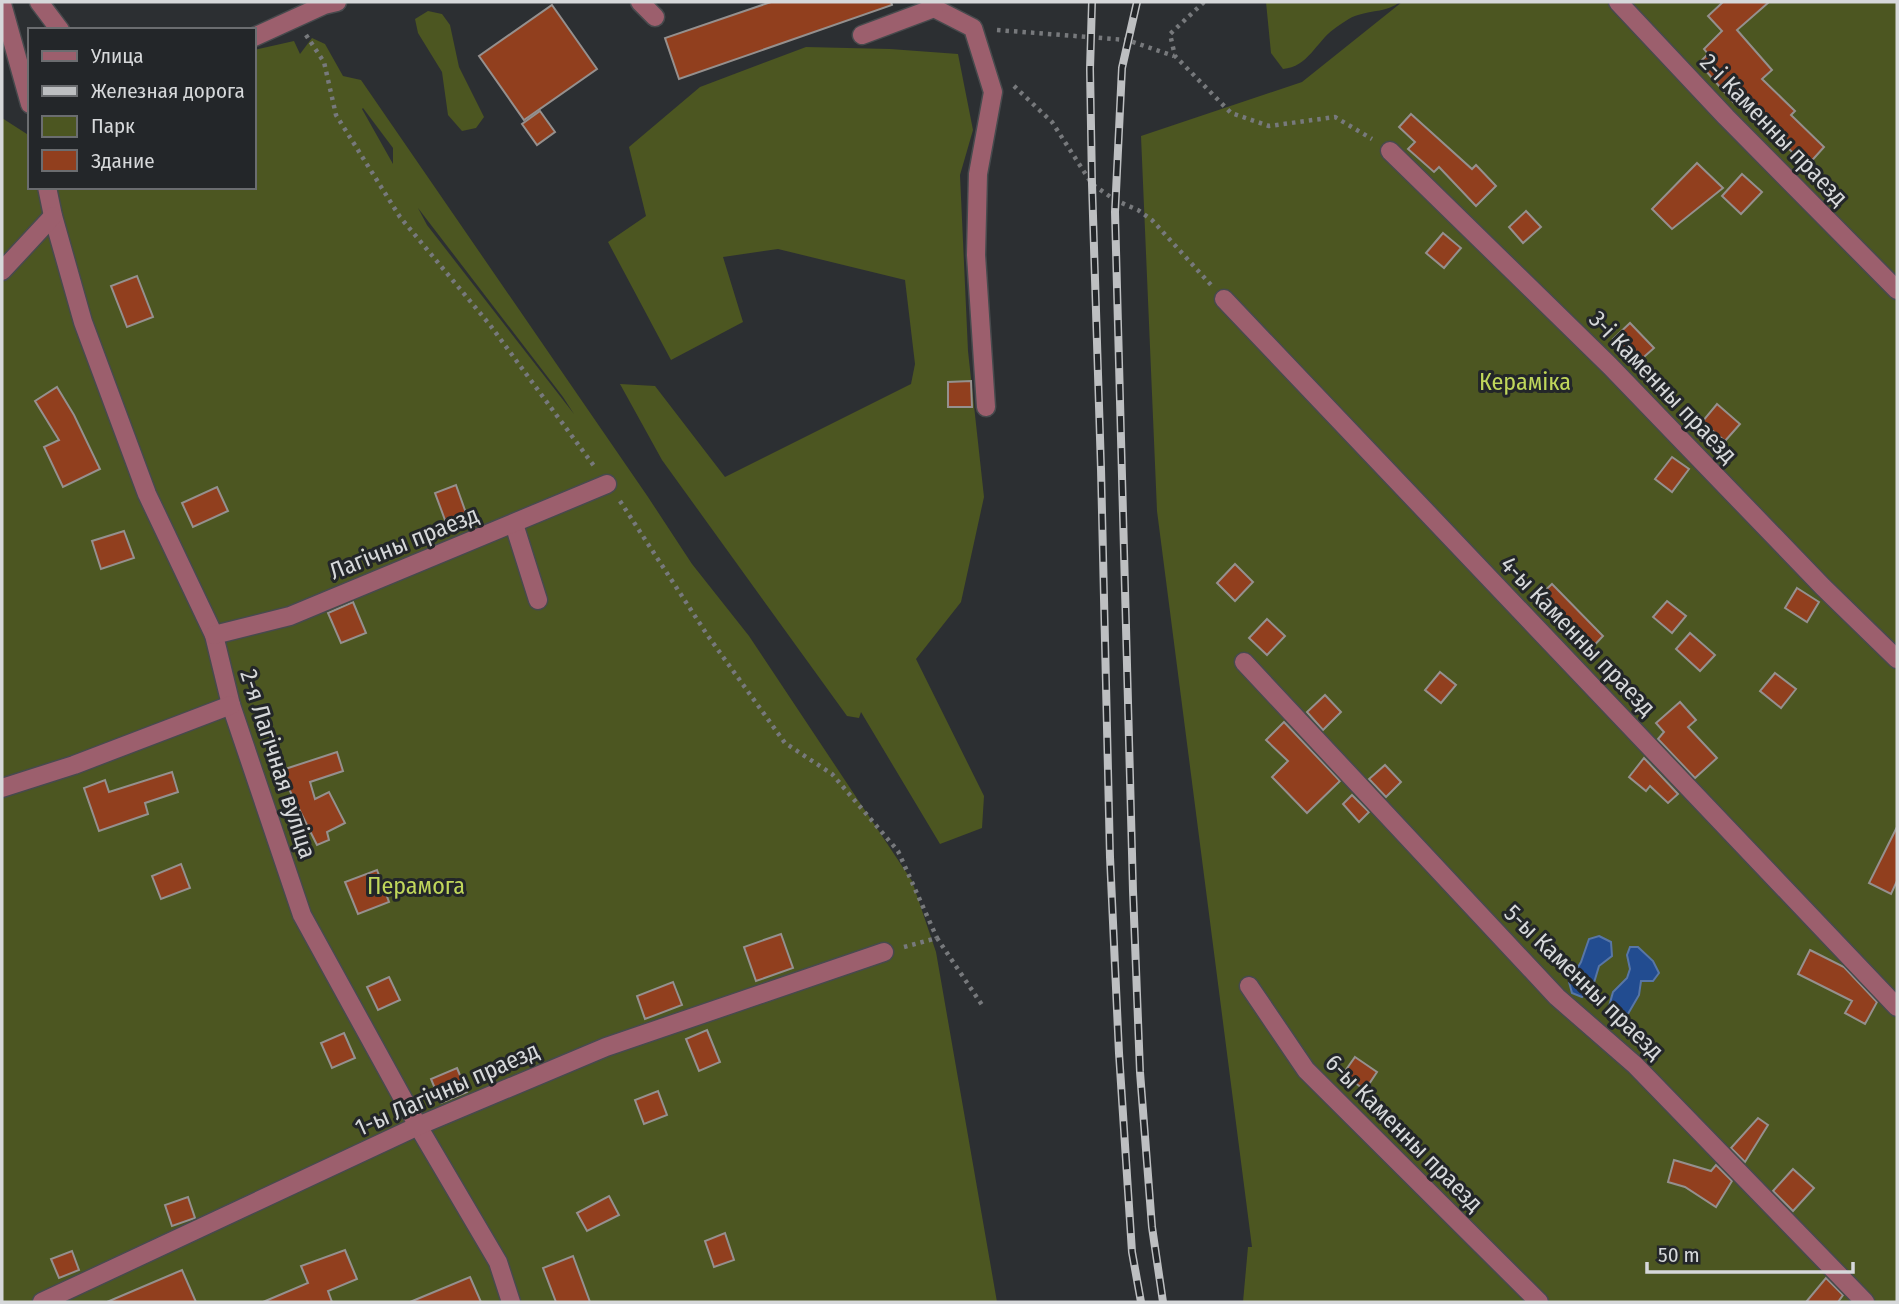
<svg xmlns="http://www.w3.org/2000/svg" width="1899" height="1304" font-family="'Fira Sans Condensed',sans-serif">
  <rect width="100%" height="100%" fill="#2c2f32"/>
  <g fill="#4c5621" fill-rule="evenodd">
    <path d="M 1266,2 L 1400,2 C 1387,12 1373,10 1358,15 C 1350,17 1341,24 1334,29 C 1316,42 1308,67 1283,69 L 1271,53 Z"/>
    <path d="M 1402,2 L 1897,2 L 1897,1302 L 1243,1302 L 1248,1247 L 1252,1247 L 1157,511 L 1141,136 L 1302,82 Z"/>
    <path d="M 428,11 L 442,14 L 450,25 L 459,67 L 484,117 L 476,128 L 462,131 L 448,115 L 442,72 L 418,33 L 415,19 Z"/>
    <path d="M 312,38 L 325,44 L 343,76 L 361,80 L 648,497 L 692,564 L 749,636 L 912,881 L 936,952 L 997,1302 L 2,1302 L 2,118 L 30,136 L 30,187 L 254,187 L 254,50 L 294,41 L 300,54 ZM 363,108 L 393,148 L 393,164 L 362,109 ZM 418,208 L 563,397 L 574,414 L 427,225 Z"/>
    <path d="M 806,47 L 890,49 L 958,54 L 973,130 L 960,175 L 968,351 L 984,497 L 961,602 L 916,659 L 984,796 L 982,828 L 940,844 L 861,712 L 859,718 L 847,716 L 662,460 L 620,384 L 655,386 L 725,477 L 911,384 L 915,364 L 905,280 L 778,249 L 723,257 L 743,322 L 671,360 L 608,242 L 646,216 L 629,147 L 700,87 Z"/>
  </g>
  <g fill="#224c90" stroke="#5876a6" stroke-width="2">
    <path d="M 1599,936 L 1611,942 L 1612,956 L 1599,966 L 1593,986 L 1582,997 L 1572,993 L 1569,982 L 1581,962 L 1589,939 Z"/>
    <path d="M 1630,947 L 1638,947 L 1653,961 L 1659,973 L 1653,981 L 1641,981 L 1639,995 L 1625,1019 L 1614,1022 L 1608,1010 L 1613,992 L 1627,978 L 1630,969 L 1627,955 Z"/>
  </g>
  <g fill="#913f1e" stroke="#95908e" stroke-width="2">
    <path d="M 771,2 L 891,2 L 892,5 L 679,79 L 665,38 Z"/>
    <path d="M 1723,2 L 1769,2 L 1737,30 L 1772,70 L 1762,79 L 1795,111 L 1791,115 L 1824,147 L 1807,166 L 1737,100 L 1734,103 L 1699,63 L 1708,54 L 1704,49 L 1722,31 L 1708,16 Z"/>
    <path d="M 552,5 L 597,69 L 524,120 L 479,56 Z"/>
    <path d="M 540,111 L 555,132 L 537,145 L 522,124 Z"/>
    <path d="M 1411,114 L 1472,169 L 1476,165 L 1496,186 L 1476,206 L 1439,167 L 1434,172 L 1408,149 L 1415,142 L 1399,127 Z"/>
    <path d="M 1697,163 L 1723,188 L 1672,229 L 1652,209 Z"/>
    <path d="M 1742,174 L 1762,192 L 1741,214 L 1722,196 Z"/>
    <path d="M 1526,211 L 1541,227 L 1523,243 L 1509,227 Z"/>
    <path d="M 1443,233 L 1461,248 L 1444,268 L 1426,253 Z"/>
    <path d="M 137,276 L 153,317 L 127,327 L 111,286 Z"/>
    <path d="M 1630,323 L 1654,348 L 1636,364 L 1613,339 Z"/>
    <path d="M 971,381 L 972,407 L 948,407 L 948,382 Z"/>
    <path d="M 57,387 L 74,415 L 100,469 L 63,487 L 44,447 L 59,440 L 35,401 Z"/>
    <path d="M 1717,404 L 1740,424 L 1725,441 L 1702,422 Z"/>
    <path d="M 1672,457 L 1689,469 L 1672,492 L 1655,479 Z"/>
    <path d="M 456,485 L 466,513 L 445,520 L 435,493 Z"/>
    <path d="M 217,487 L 228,511 L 193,527 L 182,503 Z"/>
    <path d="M 124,531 L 134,558 L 101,569 L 92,541 Z"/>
    <path d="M 1235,564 L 1253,582 L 1235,601 L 1217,583 Z"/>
    <path d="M 1552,584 L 1603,636 L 1588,652 L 1536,599 Z"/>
    <path d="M 1797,588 L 1819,602 L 1807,622 L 1785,608 Z"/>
    <path d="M 1667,601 L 1686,616 L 1672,633 L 1653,617 Z"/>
    <path d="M 353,602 L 366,633 L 341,643 L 328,613 Z"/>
    <path d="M 1267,619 L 1285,636 L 1267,655 L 1249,638 Z"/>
    <path d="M 1690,633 L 1715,655 L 1700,671 L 1676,649 Z"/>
    <path d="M 1440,672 L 1456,685 L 1441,703 L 1425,690 Z"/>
    <path d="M 1775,673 L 1796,689 L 1781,708 L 1760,691 Z"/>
    <path d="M 1325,695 L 1341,712 L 1323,730 L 1307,712 Z"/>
    <path d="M 1680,702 L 1696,720 L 1688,727 L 1717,758 L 1695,778 L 1658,739 L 1664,732 L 1656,723 Z"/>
    <path d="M 1284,722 L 1340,781 L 1307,813 L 1272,777 L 1288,761 L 1266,740 Z"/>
    <path d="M 337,752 L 343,771 L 310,782 L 315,799 L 329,792 L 345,823 L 327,832 L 329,840 L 317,845 L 289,789 L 283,791 L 276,772 Z"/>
    <path d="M 1644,758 L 1678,794 L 1668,803 L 1650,786 L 1646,791 L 1629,777 Z"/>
    <path d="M 1385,765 L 1401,782 L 1386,797 L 1369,779 Z"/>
    <path d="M 172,772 L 178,792 L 145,803 L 148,814 L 99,831 L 84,788 L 105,780 L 109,792 Z"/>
    <path d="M 1352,795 L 1369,812 L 1359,822 L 1343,804 Z"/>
    <path d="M 1897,827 L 1897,881 L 1891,894 L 1869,883 Z"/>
    <path d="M 181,864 L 190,888 L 161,899 L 152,876 Z"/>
    <path d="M 377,870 L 389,902 L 358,914 L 345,882 Z"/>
    <path d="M 781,934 L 793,968 L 756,981 L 744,947 Z"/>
    <path d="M 1810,950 L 1844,967 L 1877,1002 L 1865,1024 L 1845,1013 L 1852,1001 L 1798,974 Z"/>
    <path d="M 389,977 L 400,1000 L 378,1010 L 367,987 Z"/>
    <path d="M 673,982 L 682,1005 L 645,1019 L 637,996 Z"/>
    <path d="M 707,1030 L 720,1062 L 699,1071 L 686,1039 Z"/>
    <path d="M 344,1033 L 355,1058 L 332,1068 L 321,1043 Z"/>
    <path d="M 1355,1057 L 1377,1072 L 1365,1090 L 1343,1074 Z"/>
    <path d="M 457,1068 L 467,1092 L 441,1103 L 431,1079 Z"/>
    <path d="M 658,1091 L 667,1115 L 644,1124 L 635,1100 Z"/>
    <path d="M 1758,1118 L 1768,1125 L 1745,1162 L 1731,1148 Z"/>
    <path d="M 1674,1160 L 1711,1171 L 1716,1165 L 1732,1181 L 1716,1207 L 1685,1187 L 1668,1182 Z"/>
    <path d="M 1793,1169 L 1814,1188 L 1793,1211 L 1773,1191 Z"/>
    <path d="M 609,1196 L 619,1215 L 587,1231 L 577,1213 Z"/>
    <path d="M 188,1197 L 195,1218 L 172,1226 L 165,1205 Z"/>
    <path d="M 725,1233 L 734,1260 L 714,1267 L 705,1241 Z"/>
    <path d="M 345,1250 L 357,1279 L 328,1291 L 332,1302 L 263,1302 L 308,1283 L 301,1266 Z"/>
    <path d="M 72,1251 L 79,1270 L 59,1278 L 51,1259 Z"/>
    <path d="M 573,1256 L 590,1302 L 556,1302 L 543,1268 Z"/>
    <path d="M 182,1270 L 196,1302 L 107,1302 Z"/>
    <path d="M 470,1277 L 481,1302 L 410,1302 Z"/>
    <path d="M 1826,1278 L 1843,1295 L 1838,1302 L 1806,1302 Z"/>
  </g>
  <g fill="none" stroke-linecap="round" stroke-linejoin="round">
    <defs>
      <g id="minor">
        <path d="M 39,2 L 60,30"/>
        <path d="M 640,2 L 655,17"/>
        <path d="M 931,2 L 934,8 L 973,28 L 993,92 L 978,174 L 976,255 L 986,407"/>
        <path d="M 1618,2 L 1726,117 L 1897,290"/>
        <path d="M 2,4 L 30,104"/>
        <path d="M 862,35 L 934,8"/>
        <path d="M 254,37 L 324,5 L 337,2"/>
        <path d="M 1390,151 L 1610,366 L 1823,587 L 1897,659"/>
        <path d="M 47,187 L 53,216 L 83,322 L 147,494 L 214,635 L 231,705 L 302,915 L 418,1126 L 498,1262 L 511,1302"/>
        <path d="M 2,271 L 53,216"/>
        <path d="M 1224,299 L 1897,1007"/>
        <path d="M 514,524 L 538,600"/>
        <path d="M 214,635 L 290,616 L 607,484"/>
        <path d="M 1244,662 L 1557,997 L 1635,1065 L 1865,1302"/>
        <path d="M 2,788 L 74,765 L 231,705"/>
        <path d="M 1249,986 L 1306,1070 L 1539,1302"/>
        <path d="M 42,1302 L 418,1126 L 606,1047 L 884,952"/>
      </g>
    </defs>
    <use href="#minor" stroke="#474a4d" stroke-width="21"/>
    <g stroke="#77797c" stroke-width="4.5" stroke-dasharray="3.5 5" stroke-linecap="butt">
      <path d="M 1204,2 L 1170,34 L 1175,56 L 1231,113 L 1269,126 L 1335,117 L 1372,139"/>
      <path d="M 997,30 L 1127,40 L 1174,56"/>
      <path d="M 306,35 L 324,62 L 336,115 L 400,217 L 490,325 L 594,466"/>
      <path d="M 1014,86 L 1052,122 L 1092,184 L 1115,200 L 1138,210 L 1152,220 L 1211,285"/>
      <path d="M 620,501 L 708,636 L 785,743 L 832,774 L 898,851 L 937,938"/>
      <path d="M 904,947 L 937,938 L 982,1005"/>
    </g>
    <use href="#minor" stroke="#9c5f6d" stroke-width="18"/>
    <defs>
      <g id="rail">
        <path d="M 1092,2 L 1090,69 L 1092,184 L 1101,469 L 1110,857 L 1119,1053 L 1132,1252 L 1141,1302"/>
        <path d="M 1137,2 L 1122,68 L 1115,212 L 1133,891 L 1140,1072 L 1152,1227 L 1163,1302"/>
      </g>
    </defs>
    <use href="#rail" stroke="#bdbfc1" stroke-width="8"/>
    <use href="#rail" stroke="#232629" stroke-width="5" stroke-dasharray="16" stroke-linecap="butt"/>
  </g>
  <g text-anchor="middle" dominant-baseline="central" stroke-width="6" stroke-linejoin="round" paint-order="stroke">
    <g font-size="24" fill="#d6d8da" stroke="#232629">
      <text transform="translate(1774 130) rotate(46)">2-і Каменны праезд</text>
      <text transform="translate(1663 387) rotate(46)">3-і Каменны праезд</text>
      <text transform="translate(404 543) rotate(-22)">Лагічны праезд</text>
      <text transform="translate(1578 636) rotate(46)">4-ы Каменны праезд</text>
      <text transform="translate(278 764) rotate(72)">2-я Лагічная вуліца</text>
      <text transform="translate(1584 982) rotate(44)">5-ы Каменны праезд</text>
      <text transform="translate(447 1089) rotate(-24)">1-ы Лагічны праезд</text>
      <text transform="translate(1404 1133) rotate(45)">6-ы Каменны праезд</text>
    </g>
    <g font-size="24" fill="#c0d75b" stroke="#232629">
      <text x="1525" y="382">Кераміка</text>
      <text x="416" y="886">Перамога</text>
    </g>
  </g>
  <rect width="1899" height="1304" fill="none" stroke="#d6d8da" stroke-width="7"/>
  <rect x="28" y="28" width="228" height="161" fill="#232629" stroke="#6b6d70" stroke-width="2"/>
  <rect x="42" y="51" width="35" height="10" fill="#9c5f6d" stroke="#6b6d70" stroke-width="2"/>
  <text x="91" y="63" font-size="21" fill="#d6d8da">Улица</text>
  <rect x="42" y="86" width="35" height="10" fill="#bdbfc1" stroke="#6b6d70" stroke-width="2"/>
  <text x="91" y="98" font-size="21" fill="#d6d8da">Железная дорога</text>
  <rect x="42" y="116" width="35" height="21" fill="#4c5621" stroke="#6b6d70" stroke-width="2"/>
  <text x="91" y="133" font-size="21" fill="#d6d8da">Парк</text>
  <rect x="42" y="150" width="35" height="21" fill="#913f1e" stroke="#6b6d70" stroke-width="2"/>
  <text x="91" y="168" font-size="21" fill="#d6d8da">Здание</text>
  <path d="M1647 1262v10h206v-10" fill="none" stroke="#d6d8da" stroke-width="3.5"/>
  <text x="1658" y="1262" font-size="21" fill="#d6d8da" stroke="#232629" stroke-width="5" paint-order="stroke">50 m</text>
</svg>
